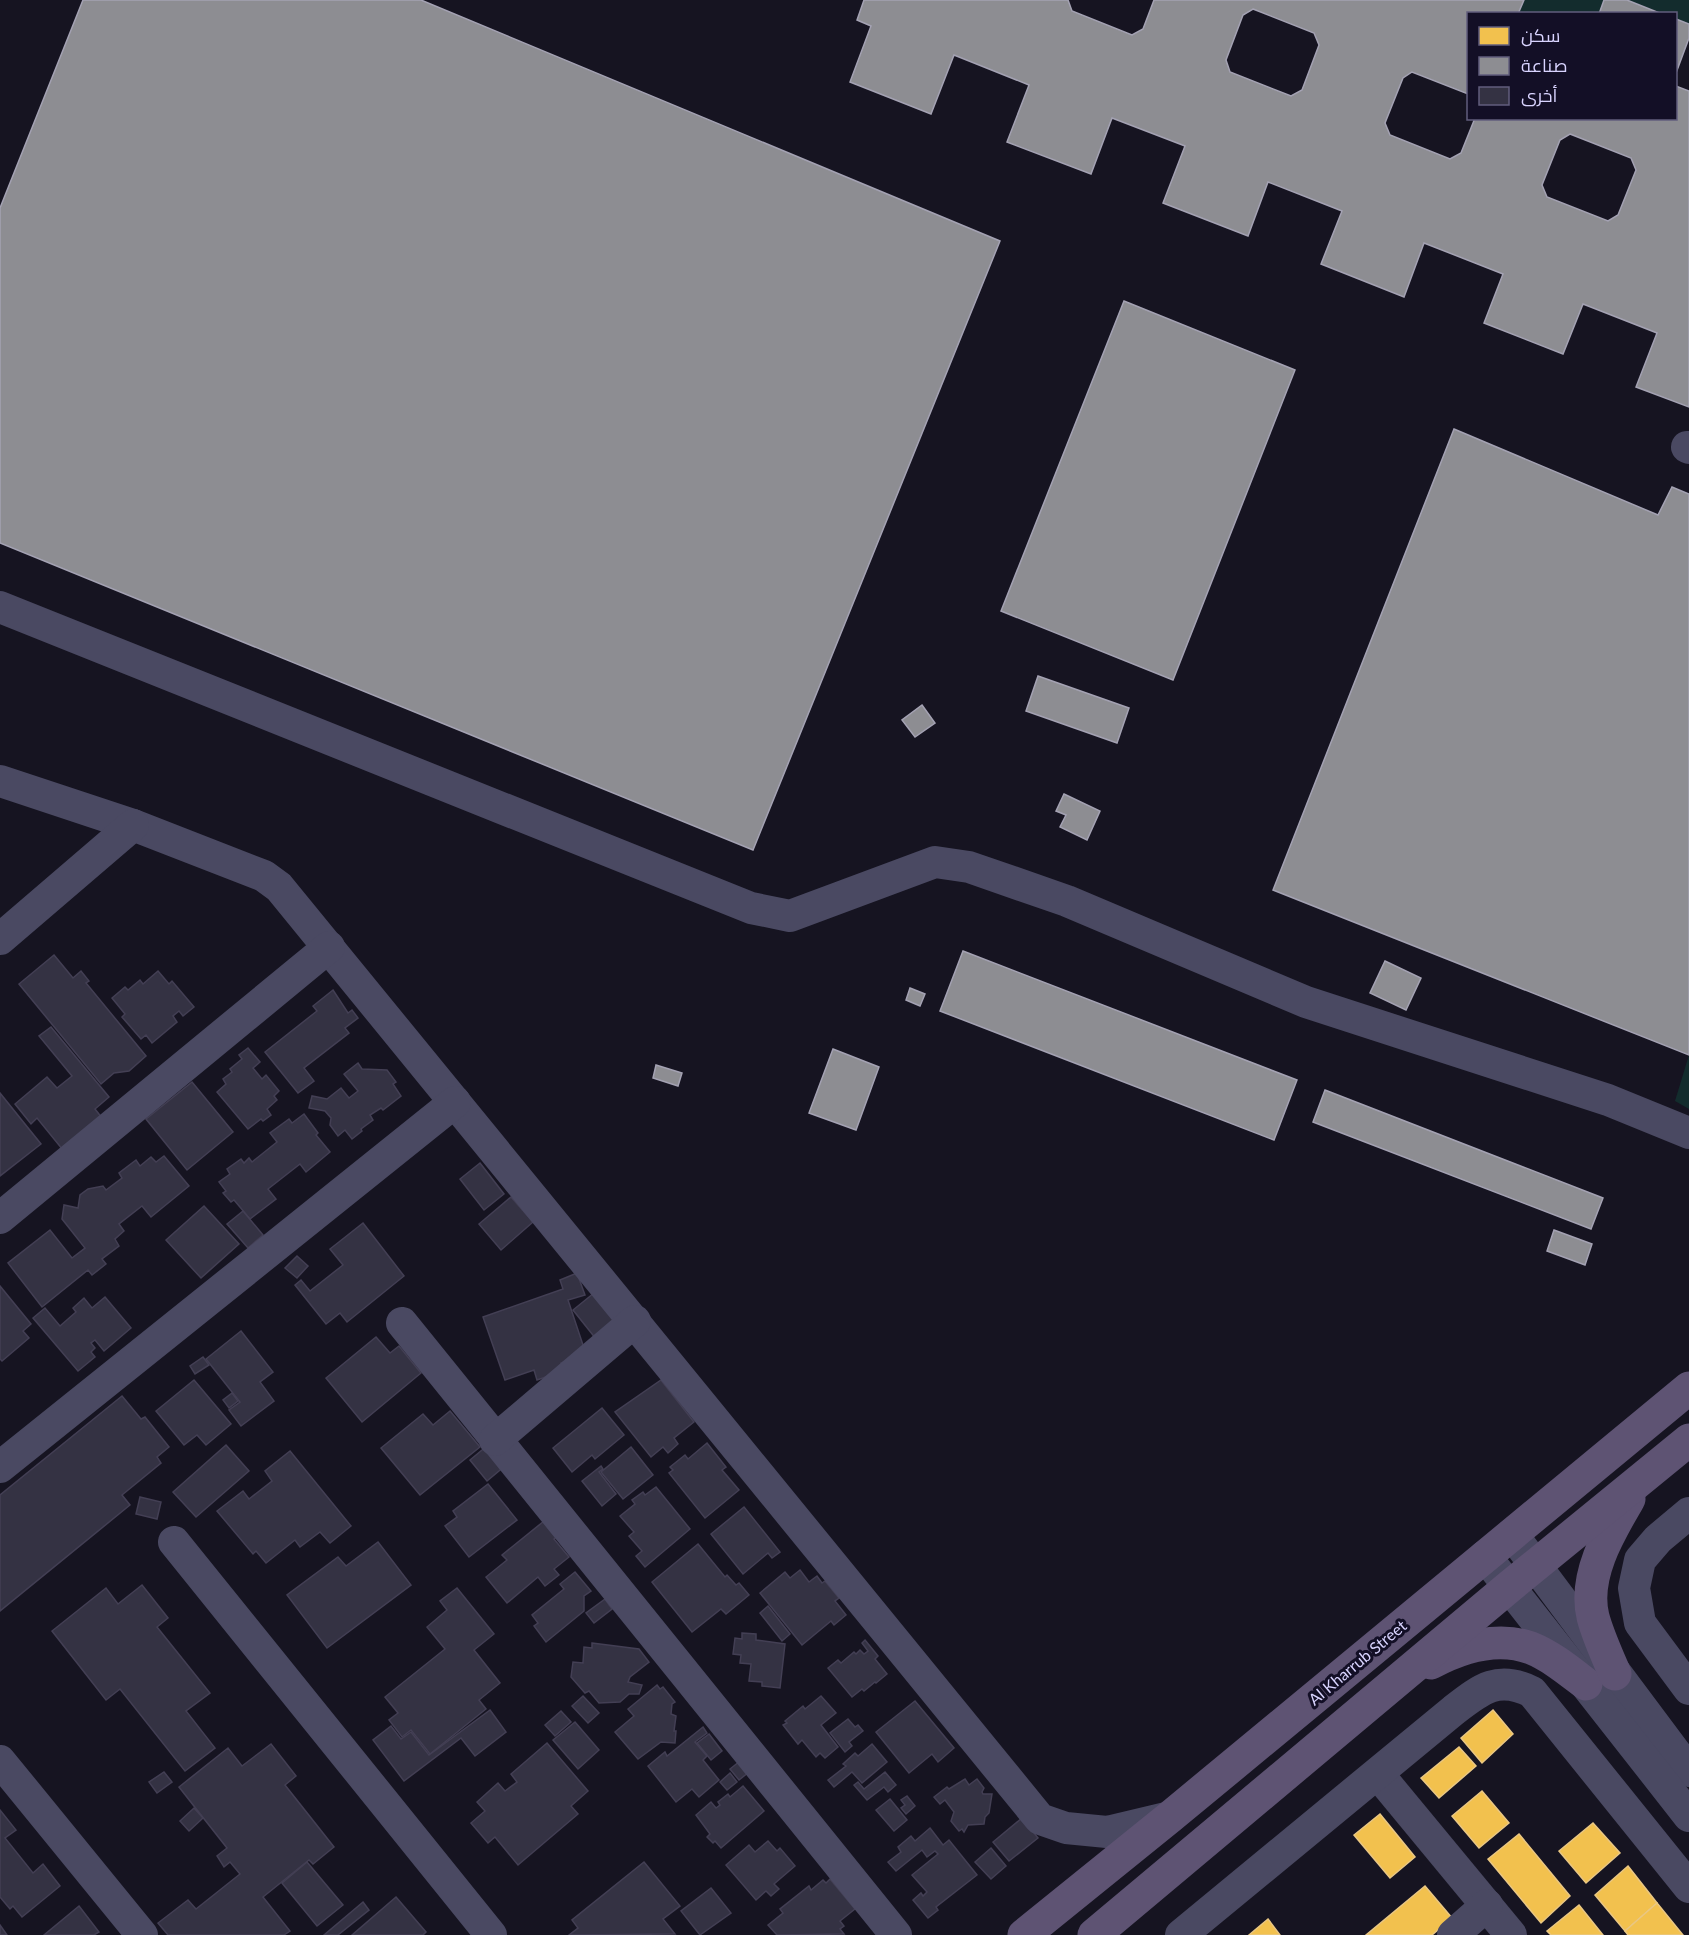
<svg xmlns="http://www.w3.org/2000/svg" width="1689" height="1935" font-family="Lato,Cairo,sans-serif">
  <rect width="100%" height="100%" fill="#161421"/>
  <g fill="#132c2d">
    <path d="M 1524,0 L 1604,0 L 1599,13 L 1518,14 Z"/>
    <path d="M 1627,0 L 1689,0 L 1689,24 L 1676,19 L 1676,14 L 1662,13 Z"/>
    <path d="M 1689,1055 L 1689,1109 L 1675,1101 Z"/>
  </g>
  <g fill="#f2c14e" stroke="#eac783" stroke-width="1.5">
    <path d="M 1493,1710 L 1513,1734 L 1482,1763 L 1461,1738 Z"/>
    <path d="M 1459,1747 L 1476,1766 L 1439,1798 L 1421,1778 Z"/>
    <path d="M 1482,1791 L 1509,1823 L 1479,1848 L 1452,1816 Z"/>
    <path d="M 1380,1814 L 1415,1857 L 1390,1878 L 1354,1835 Z"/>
    <path d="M 1593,1823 L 1620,1853 L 1586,1883 L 1559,1851 Z"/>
    <path d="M 1519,1834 L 1570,1896 L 1541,1923 L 1488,1859 Z"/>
    <path d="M 1628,1866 L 1657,1903 L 1625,1931 L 1595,1895 Z"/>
    <path d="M 1425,1886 L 1452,1918 L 1432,1935 L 1366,1935 Z"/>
    <path d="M 1657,1903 L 1683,1935 L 1628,1935 L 1625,1931 Z"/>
    <path d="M 1579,1905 L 1603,1935 L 1551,1935 L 1547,1931 Z"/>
    <path d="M 1268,1919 L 1280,1935 L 1249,1935 Z"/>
  </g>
  <g fill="#8d8d92" stroke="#a4a2b3" stroke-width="1.5" fill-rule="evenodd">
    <path d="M 83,0 L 421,0 L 1000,241 L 753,850 L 0,543 L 0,208 Z"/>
    <path d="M 864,0 L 1068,0 L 1072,11 L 1132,35 L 1143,29 L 1154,0 L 1524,0 L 1518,14 L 1468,14 L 1468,94 L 1412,72 L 1403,78 L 1385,123 L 1390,135 L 1450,159 L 1461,153 L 1475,118 L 1676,118 L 1676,86 L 1689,91 L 1689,407 L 1636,387 L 1657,333 L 1583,304 L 1563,354 L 1484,323 L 1503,274 L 1424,243 L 1404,297 L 1321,264 L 1342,211 L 1268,182 L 1248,236 L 1163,203 L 1185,146 L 1112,118 L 1091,174 L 1007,142 L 1029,85 L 954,55 L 931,114 L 850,82 L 871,26 L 857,20 ZM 1253,9 L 1314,33 L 1319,45 L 1302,90 L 1291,96 L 1230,72 L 1226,60 L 1243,15 ZM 1570,134 L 1631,158 L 1636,170 L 1618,215 L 1608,221 L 1547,197 L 1542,185 L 1560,140 Z"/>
    <path d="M 1604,0 L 1627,0 L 1662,14 L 1599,14 Z"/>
    <path d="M 1676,19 L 1689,24 L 1689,38 L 1676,73 Z"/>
    <path d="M 1124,301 L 1295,370 L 1173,680 L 1001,611 Z"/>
    <path d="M 1454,429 L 1658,515 L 1672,487 L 1689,494 L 1689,1055 L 1273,890 Z"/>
    <path d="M 1038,676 L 1129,708 L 1117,743 L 1026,711 Z"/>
    <path d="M 922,705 L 935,723 L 915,737 L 902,720 Z"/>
    <path d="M 1064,794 L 1100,811 L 1087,840 L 1060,827 L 1066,815 L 1056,811 Z"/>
    <path d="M 963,951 L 1297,1080 L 1274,1140 L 940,1011 Z"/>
    <path d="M 1385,961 L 1421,978 L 1406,1010 L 1370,993 Z"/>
    <path d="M 910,988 L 925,994 L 920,1006 L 906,1000 Z"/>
    <path d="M 833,1049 L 879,1067 L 856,1130 L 809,1113 Z"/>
    <path d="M 656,1065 L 682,1073 L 678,1086 L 653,1078 Z"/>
    <path d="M 1325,1090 L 1603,1198 L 1591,1229 L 1313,1122 Z"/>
    <path d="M 1554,1230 L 1592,1244 L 1585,1265 L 1547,1251 Z"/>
  </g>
  <g fill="#343243" stroke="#433f54" stroke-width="1.5">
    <path d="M 54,955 L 73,978 L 81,971 L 89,981 L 86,983 L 146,1056 L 129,1071 L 114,1073 L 101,1084 L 19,984 Z"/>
    <path d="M 158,971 L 169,984 L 172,981 L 194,1007 L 183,1016 L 179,1011 L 173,1016 L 177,1022 L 152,1043 L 146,1035 L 141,1039 L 122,1017 L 125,1014 L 112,998 L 125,987 L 128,990 L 140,980 L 143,984 Z"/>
    <path d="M 333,990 L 348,1013 L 352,1010 L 358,1018 L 345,1028 L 349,1033 L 304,1068 L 314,1081 L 298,1093 L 265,1052 L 317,1011 L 313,1006 Z"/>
    <path d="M 51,1027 L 109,1097 L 95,1109 L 106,1123 L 67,1155 L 37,1118 L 31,1124 L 15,1104 L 47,1077 L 57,1088 L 72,1076 L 39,1036 Z"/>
    <path d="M 248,1048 L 260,1062 L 253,1068 L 262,1079 L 266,1075 L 279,1091 L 274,1096 L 277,1100 L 267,1109 L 271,1115 L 263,1121 L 261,1119 L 248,1129 L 217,1092 L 226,1084 L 223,1079 L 232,1072 L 230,1069 L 242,1059 L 239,1055 Z"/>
    <path d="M 358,1063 L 362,1069 L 387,1070 L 396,1082 L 393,1084 L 401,1096 L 383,1110 L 381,1108 L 370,1115 L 373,1120 L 361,1129 L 362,1131 L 352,1139 L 345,1130 L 338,1136 L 330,1125 L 331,1118 L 325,1111 L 309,1108 L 312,1096 L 327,1099 L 341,1088 L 349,1098 L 358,1091 L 344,1074 Z"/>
    <path d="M 192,1082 L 233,1132 L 187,1170 L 146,1119 Z"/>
    <path d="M 0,1093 L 41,1144 L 0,1176 Z"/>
    <path d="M 304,1114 L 318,1133 L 316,1135 L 330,1152 L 306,1172 L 300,1164 L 268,1189 L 276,1199 L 250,1219 L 234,1200 L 231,1202 L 223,1193 L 226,1191 L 219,1182 L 230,1174 L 227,1169 L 241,1159 L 244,1163 L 249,1158 L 252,1162 L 277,1142 L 270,1133 L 289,1119 L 292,1123 Z"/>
    <path d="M 164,1156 L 189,1186 L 151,1217 L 142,1206 L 119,1224 L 124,1231 L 115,1239 L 119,1246 L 102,1259 L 106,1264 L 92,1275 L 88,1270 L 42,1307 L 8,1263 L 50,1230 L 72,1258 L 85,1248 L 62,1219 L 64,1205 L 78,1208 L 80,1195 L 88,1189 L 103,1186 L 106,1190 L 122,1178 L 119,1173 L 136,1160 L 140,1166 L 151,1157 L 156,1162 Z"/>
    <path d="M 480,1163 L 504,1194 L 484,1210 L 460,1179 Z"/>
    <path d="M 511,1197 L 533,1222 L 501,1250 L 479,1224 Z"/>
    <path d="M 204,1206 L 239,1244 L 201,1278 L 166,1240 Z"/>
    <path d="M 243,1211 L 263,1235 L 248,1248 L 227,1224 Z"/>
    <path d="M 363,1223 L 404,1276 L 347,1322 L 340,1313 L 326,1324 L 295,1285 L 301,1280 L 310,1291 L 343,1265 L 330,1249 Z"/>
    <path d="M 297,1256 L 308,1266 L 297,1278 L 285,1268 Z"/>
    <path d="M 577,1273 L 585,1295 L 568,1300 L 586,1354 L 561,1363 L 563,1371 L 537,1380 L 534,1370 L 505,1380 L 483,1317 L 563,1289 L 560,1280 Z"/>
    <path d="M 0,1286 L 31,1324 L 23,1331 L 29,1338 L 2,1361 L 0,1359 Z"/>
    <path d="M 594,1293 L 621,1328 L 600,1344 L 573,1310 Z"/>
    <path d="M 105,1297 L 131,1328 L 104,1351 L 95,1340 L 91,1343 L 95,1348 L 91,1352 L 95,1357 L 78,1371 L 33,1318 L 45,1308 L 60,1326 L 76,1312 L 73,1308 L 84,1298 L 92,1308 Z"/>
    <path d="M 241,1331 L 273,1372 L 260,1382 L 274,1401 L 241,1426 L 229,1410 L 240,1402 L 206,1359 Z"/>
    <path d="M 376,1337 L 390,1353 L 399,1346 L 421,1373 L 362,1422 L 326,1378 Z"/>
    <path d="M 203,1357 L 209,1365 L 195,1374 L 190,1366 Z"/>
    <path d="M 194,1380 L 231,1424 L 206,1445 L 197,1435 L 184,1445 L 156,1411 Z"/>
    <path d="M 661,1380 L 694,1422 L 674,1438 L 678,1444 L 668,1453 L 663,1447 L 651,1457 L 615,1412 Z"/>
    <path d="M 232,1393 L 238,1401 L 229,1408 L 223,1400 Z"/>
    <path d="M 122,1396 L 141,1419 L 145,1417 L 169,1447 L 157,1457 L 161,1463 L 122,1495 L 130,1505 L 0,1611 L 0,1495 Z"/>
    <path d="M 602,1408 L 624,1435 L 595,1459 L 592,1455 L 572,1472 L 553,1448 Z"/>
    <path d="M 450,1411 L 480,1447 L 420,1495 L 381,1448 L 423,1414 L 433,1425 Z"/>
    <path d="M 707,1443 L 726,1467 L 722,1470 L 739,1490 L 705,1518 L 669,1473 L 673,1470 L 670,1467 L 685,1455 L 688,1459 Z"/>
    <path d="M 226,1445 L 249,1471 L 196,1517 L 173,1492 Z"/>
    <path d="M 488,1445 L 505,1466 L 487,1481 L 470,1460 Z"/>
    <path d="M 631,1447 L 653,1475 L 623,1499 L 601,1472 Z"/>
    <path d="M 290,1451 L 351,1526 L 330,1543 L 320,1532 L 300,1547 L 295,1540 L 266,1563 L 256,1551 L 253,1554 L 217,1511 L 243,1491 L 249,1499 L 272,1481 L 265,1471 Z"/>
    <path d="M 601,1466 L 603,1469 L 599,1472 L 616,1494 L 602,1506 L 582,1481 Z"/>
    <path d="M 488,1484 L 517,1520 L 469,1557 L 445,1526 L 457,1517 L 453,1511 Z"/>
    <path d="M 656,1487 L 690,1529 L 645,1567 L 636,1556 L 642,1551 L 629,1536 L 634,1532 L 620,1516 L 635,1504 L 632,1500 L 643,1492 L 645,1495 Z"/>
    <path d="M 140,1497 L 161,1502 L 157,1519 L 136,1514 Z"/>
    <path d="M 744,1507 L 780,1552 L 772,1558 L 768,1553 L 743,1574 L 711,1534 Z"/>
    <path d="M 549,1517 L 560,1534 L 554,1539 L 569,1557 L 554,1569 L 559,1575 L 545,1586 L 538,1577 L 507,1603 L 486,1577 L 507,1560 L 502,1555 Z"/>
    <path d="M 378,1542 L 411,1585 L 327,1648 L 287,1595 L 338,1557 L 346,1566 Z"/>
    <path d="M 698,1544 L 725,1577 L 727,1575 L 736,1585 L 739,1583 L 749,1595 L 726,1614 L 721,1609 L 692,1632 L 652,1582 Z"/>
    <path d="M 800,1570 L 809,1582 L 817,1576 L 822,1583 L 825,1581 L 839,1598 L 835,1601 L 846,1615 L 834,1625 L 831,1621 L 802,1645 L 760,1593 L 785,1572 L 790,1578 Z"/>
    <path d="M 575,1572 L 591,1591 L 584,1596 L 584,1611 L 546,1642 L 534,1626 L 538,1623 L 532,1615 L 564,1589 L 560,1584 Z"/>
    <path d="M 142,1585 L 168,1618 L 157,1627 L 210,1693 L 186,1711 L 215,1748 L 185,1771 L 120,1689 L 106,1700 L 52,1631 L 106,1588 L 118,1604 Z"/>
    <path d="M 457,1588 L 494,1634 L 474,1650 L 500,1683 L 479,1700 L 486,1709 L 430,1754 L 411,1730 L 402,1737 L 389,1720 L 398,1713 L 385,1697 L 445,1649 L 427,1627 L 447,1610 L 440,1601 Z"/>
    <path d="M 605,1599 L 612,1609 L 594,1623 L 586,1613 Z"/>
    <path d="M 768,1606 L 790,1634 L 782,1641 L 760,1613 Z"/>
    <path d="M 742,1633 L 756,1634 L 756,1640 L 785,1644 L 780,1688 L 762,1686 L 762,1682 L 749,1681 L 751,1664 L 740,1663 L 741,1655 L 733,1654 L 735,1638 L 742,1639 Z"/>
    <path d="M 865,1640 L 878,1656 L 875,1659 L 887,1674 L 876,1683 L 875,1682 L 864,1691 L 862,1689 L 852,1697 L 828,1668 L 838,1660 L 841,1663 L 854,1652 L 856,1654 L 860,1650 L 864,1654 L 868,1651 L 862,1643 Z"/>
    <path d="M 592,1643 L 639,1649 L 649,1662 L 630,1677 L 628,1682 L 642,1685 L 639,1694 L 629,1694 L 620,1702 L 599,1703 L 589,1691 L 585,1693 L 571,1677 L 573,1662 L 583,1663 L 584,1647 L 592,1648 Z"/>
    <path d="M 657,1685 L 660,1689 L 663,1687 L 675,1702 L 672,1704 L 671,1714 L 676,1716 L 674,1731 L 676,1731 L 675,1743 L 661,1742 L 638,1759 L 615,1732 L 634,1716 L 628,1709 Z"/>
    <path d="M 583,1696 L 599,1713 L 588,1723 L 572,1706 Z"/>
    <path d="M 821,1696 L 836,1713 L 821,1725 L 838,1747 L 825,1758 L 820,1753 L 816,1757 L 802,1740 L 798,1744 L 783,1725 L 787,1723 L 785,1721 L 803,1706 L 805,1709 Z"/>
    <path d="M 915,1701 L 954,1748 L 938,1762 L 932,1754 L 909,1773 L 876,1732 Z"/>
    <path d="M 490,1710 L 506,1732 L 475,1756 L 461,1738 L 404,1781 L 373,1740 L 391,1726 L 401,1739 L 411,1732 L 429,1755 Z"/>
    <path d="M 561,1711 L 571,1722 L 555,1736 L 545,1725 Z"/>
    <path d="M 848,1719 L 855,1727 L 858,1725 L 863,1731 L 849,1742 L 852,1746 L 845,1752 L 830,1733 Z"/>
    <path d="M 575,1722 L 599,1750 L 578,1769 L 553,1740 Z"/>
    <path d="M 703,1727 L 707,1733 L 695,1742 L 707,1756 L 703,1760 L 719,1780 L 699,1797 L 692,1789 L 676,1802 L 648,1766 L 665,1752 L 667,1756 Z"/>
    <path d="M 709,1734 L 722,1751 L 711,1760 L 697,1743 Z"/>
    <path d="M 547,1743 L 588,1791 L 571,1806 L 578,1814 L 518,1865 L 495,1837 L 488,1843 L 471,1823 L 485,1811 L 477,1802 L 498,1783 L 505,1791 L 517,1782 L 511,1774 Z"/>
    <path d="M 271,1744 L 296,1776 L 285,1785 L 334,1847 L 313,1864 L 309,1860 L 263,1897 L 290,1931 L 284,1935 L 168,1935 L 158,1923 L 188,1900 L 196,1909 L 240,1874 L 230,1862 L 224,1867 L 217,1856 L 227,1848 L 179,1787 L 228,1748 L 242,1766 Z"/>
    <path d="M 872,1744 L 887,1762 L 862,1783 L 852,1772 L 834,1787 L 828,1780 L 846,1766 L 843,1764 L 855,1753 L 858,1756 Z"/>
    <path d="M 745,1757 L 754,1768 L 739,1780 L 730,1769 Z"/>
    <path d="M 164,1772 L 172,1782 L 157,1793 L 149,1782 Z"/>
    <path d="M 885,1772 L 896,1785 L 888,1792 L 884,1787 L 867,1800 L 854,1785 L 858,1782 L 864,1789 Z"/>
    <path d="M 730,1773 L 737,1782 L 727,1790 L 720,1782 Z"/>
    <path d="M 965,1779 L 969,1785 L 977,1779 L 984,1788 L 982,1792 L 983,1794 L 992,1794 L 989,1813 L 985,1817 L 984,1824 L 968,1825 L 964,1832 L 962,1829 L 959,1831 L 951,1821 L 954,1812 L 945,1800 L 940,1804 L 934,1797 L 947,1787 L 949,1789 Z"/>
    <path d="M 743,1786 L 764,1811 L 721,1848 L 715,1841 L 713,1843 L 707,1837 L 710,1834 L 696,1815 L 711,1802 L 716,1808 L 720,1805 L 718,1802 L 728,1794 L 730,1797 Z"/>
    <path d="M 907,1796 L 915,1806 L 906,1814 L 901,1808 L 905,1805 L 901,1800 Z"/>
    <path d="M 890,1799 L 907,1820 L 894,1831 L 876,1810 Z"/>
    <path d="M 194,1808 L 203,1818 L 189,1831 L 180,1821 Z"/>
    <path d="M 0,1810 L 16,1830 L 5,1838 L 33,1873 L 43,1864 L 60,1886 L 22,1917 L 13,1906 L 10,1909 L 0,1897 Z"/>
    <path d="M 1022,1818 L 1038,1838 L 1009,1861 L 993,1842 Z"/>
    <path d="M 930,1828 L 943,1845 L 949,1840 L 977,1875 L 936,1907 L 938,1910 L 928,1918 L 913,1900 L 921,1893 L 923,1896 L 927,1892 L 912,1875 L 938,1854 L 935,1851 L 927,1857 L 922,1850 L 896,1871 L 888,1862 L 901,1852 L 898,1847 L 911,1836 L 915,1841 Z"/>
    <path d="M 768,1841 L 777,1851 L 780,1848 L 795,1866 L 774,1884 L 779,1889 L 771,1896 L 766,1891 L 756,1900 L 726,1865 L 749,1845 L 755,1852 Z"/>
    <path d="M 991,1848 L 1006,1866 L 991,1879 L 975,1862 Z"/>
    <path d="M 307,1862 L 343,1905 L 317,1926 L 282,1883 Z"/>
    <path d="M 644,1862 L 680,1906 L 663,1919 L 675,1934 L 569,1935 L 578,1928 L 572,1920 Z"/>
    <path d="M 830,1879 L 855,1909 L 840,1921 L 844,1926 L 840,1929 L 844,1934 L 777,1935 L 768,1925 L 783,1913 L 780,1909 L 809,1886 L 811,1890 L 823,1880 L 826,1883 Z"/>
    <path d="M 711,1888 L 731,1913 L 700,1935 L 681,1911 Z"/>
    <path d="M 396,1897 L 426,1932 L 423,1935 L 352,1935 Z"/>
    <path d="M 363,1902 L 369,1910 L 338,1935 L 324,1935 Z"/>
    <path d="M 79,1906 L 99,1932 L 94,1935 L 44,1935 Z"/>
    <path d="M 0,1925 L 7,1935 L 0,1935 Z"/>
  </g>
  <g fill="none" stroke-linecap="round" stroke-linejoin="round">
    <g stroke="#4a4962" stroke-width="32">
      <path d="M 1687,447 L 1689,448"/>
      <path d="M 0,607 L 751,908 L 790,916 L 935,862 L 969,867 L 1067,901 L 1306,1002 L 1608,1100 L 1689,1133"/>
      <path d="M 0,781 L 133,825 L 264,876 L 279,887 L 1040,1819 L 1066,1828 L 1107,1832 L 1170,1817"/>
      <path d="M 0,939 L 133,825"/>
      <path d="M 0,1218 L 329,947"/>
      <path d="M 402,1323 L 896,1935"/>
      <path d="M 495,1440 L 635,1321"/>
      <path d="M 0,1467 L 455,1102"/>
      <path d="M 1689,1513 L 1658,1539 L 1640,1560 L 1634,1588 L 1640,1623 L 1689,1689"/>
      <path d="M 1512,1534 L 1689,1771"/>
      <path d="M 174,1542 L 491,1935"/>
      <path d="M 1485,1556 L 1689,1816"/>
      <path d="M 0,1761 L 142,1935"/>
      <path d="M 1378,1774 L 1511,1935"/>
      <path d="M 1181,1935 L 1454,1710 C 1481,1689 1498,1675 1532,1692 L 1689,1887"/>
      <path d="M 1453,1935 L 1487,1905"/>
    </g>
    <g stroke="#5e5373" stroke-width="33">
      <path d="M 1431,1663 C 1461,1647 1498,1636 1531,1648 C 1551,1656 1569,1671 1586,1684"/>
      <path d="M 1615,1674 C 1607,1655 1598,1636 1593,1617 C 1583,1576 1609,1533 1629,1499"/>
      <path d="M 1024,1935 L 1170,1817 L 1689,1388"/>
      <path d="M 1094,1935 L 1509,1587 L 1689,1440"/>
    </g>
  </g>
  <g text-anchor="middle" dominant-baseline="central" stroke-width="6" stroke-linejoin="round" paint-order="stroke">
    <g font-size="16" fill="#d9d4ff" stroke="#130f26">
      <text transform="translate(1357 1662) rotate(-40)">Al Kharrub Street</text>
    </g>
  </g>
  <rect x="1467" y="12" width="210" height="108" fill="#130f26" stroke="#625e7d" stroke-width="1.5"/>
  <rect x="1479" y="27" width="30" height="18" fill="#f2c14e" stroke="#625e7d" stroke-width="1.5"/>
  <text x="1521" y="42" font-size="18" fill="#d9d4ff">سكن</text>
  <rect x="1479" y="57" width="30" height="18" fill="#8d8d92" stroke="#625e7d" stroke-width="1.5"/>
  <text x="1521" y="72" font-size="18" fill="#d9d4ff">صناعة</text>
  <rect x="1479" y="87" width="30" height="18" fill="#343243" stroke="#625e7d" stroke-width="1.5"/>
  <text x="1521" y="102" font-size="18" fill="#d9d4ff">أخرى</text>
</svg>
